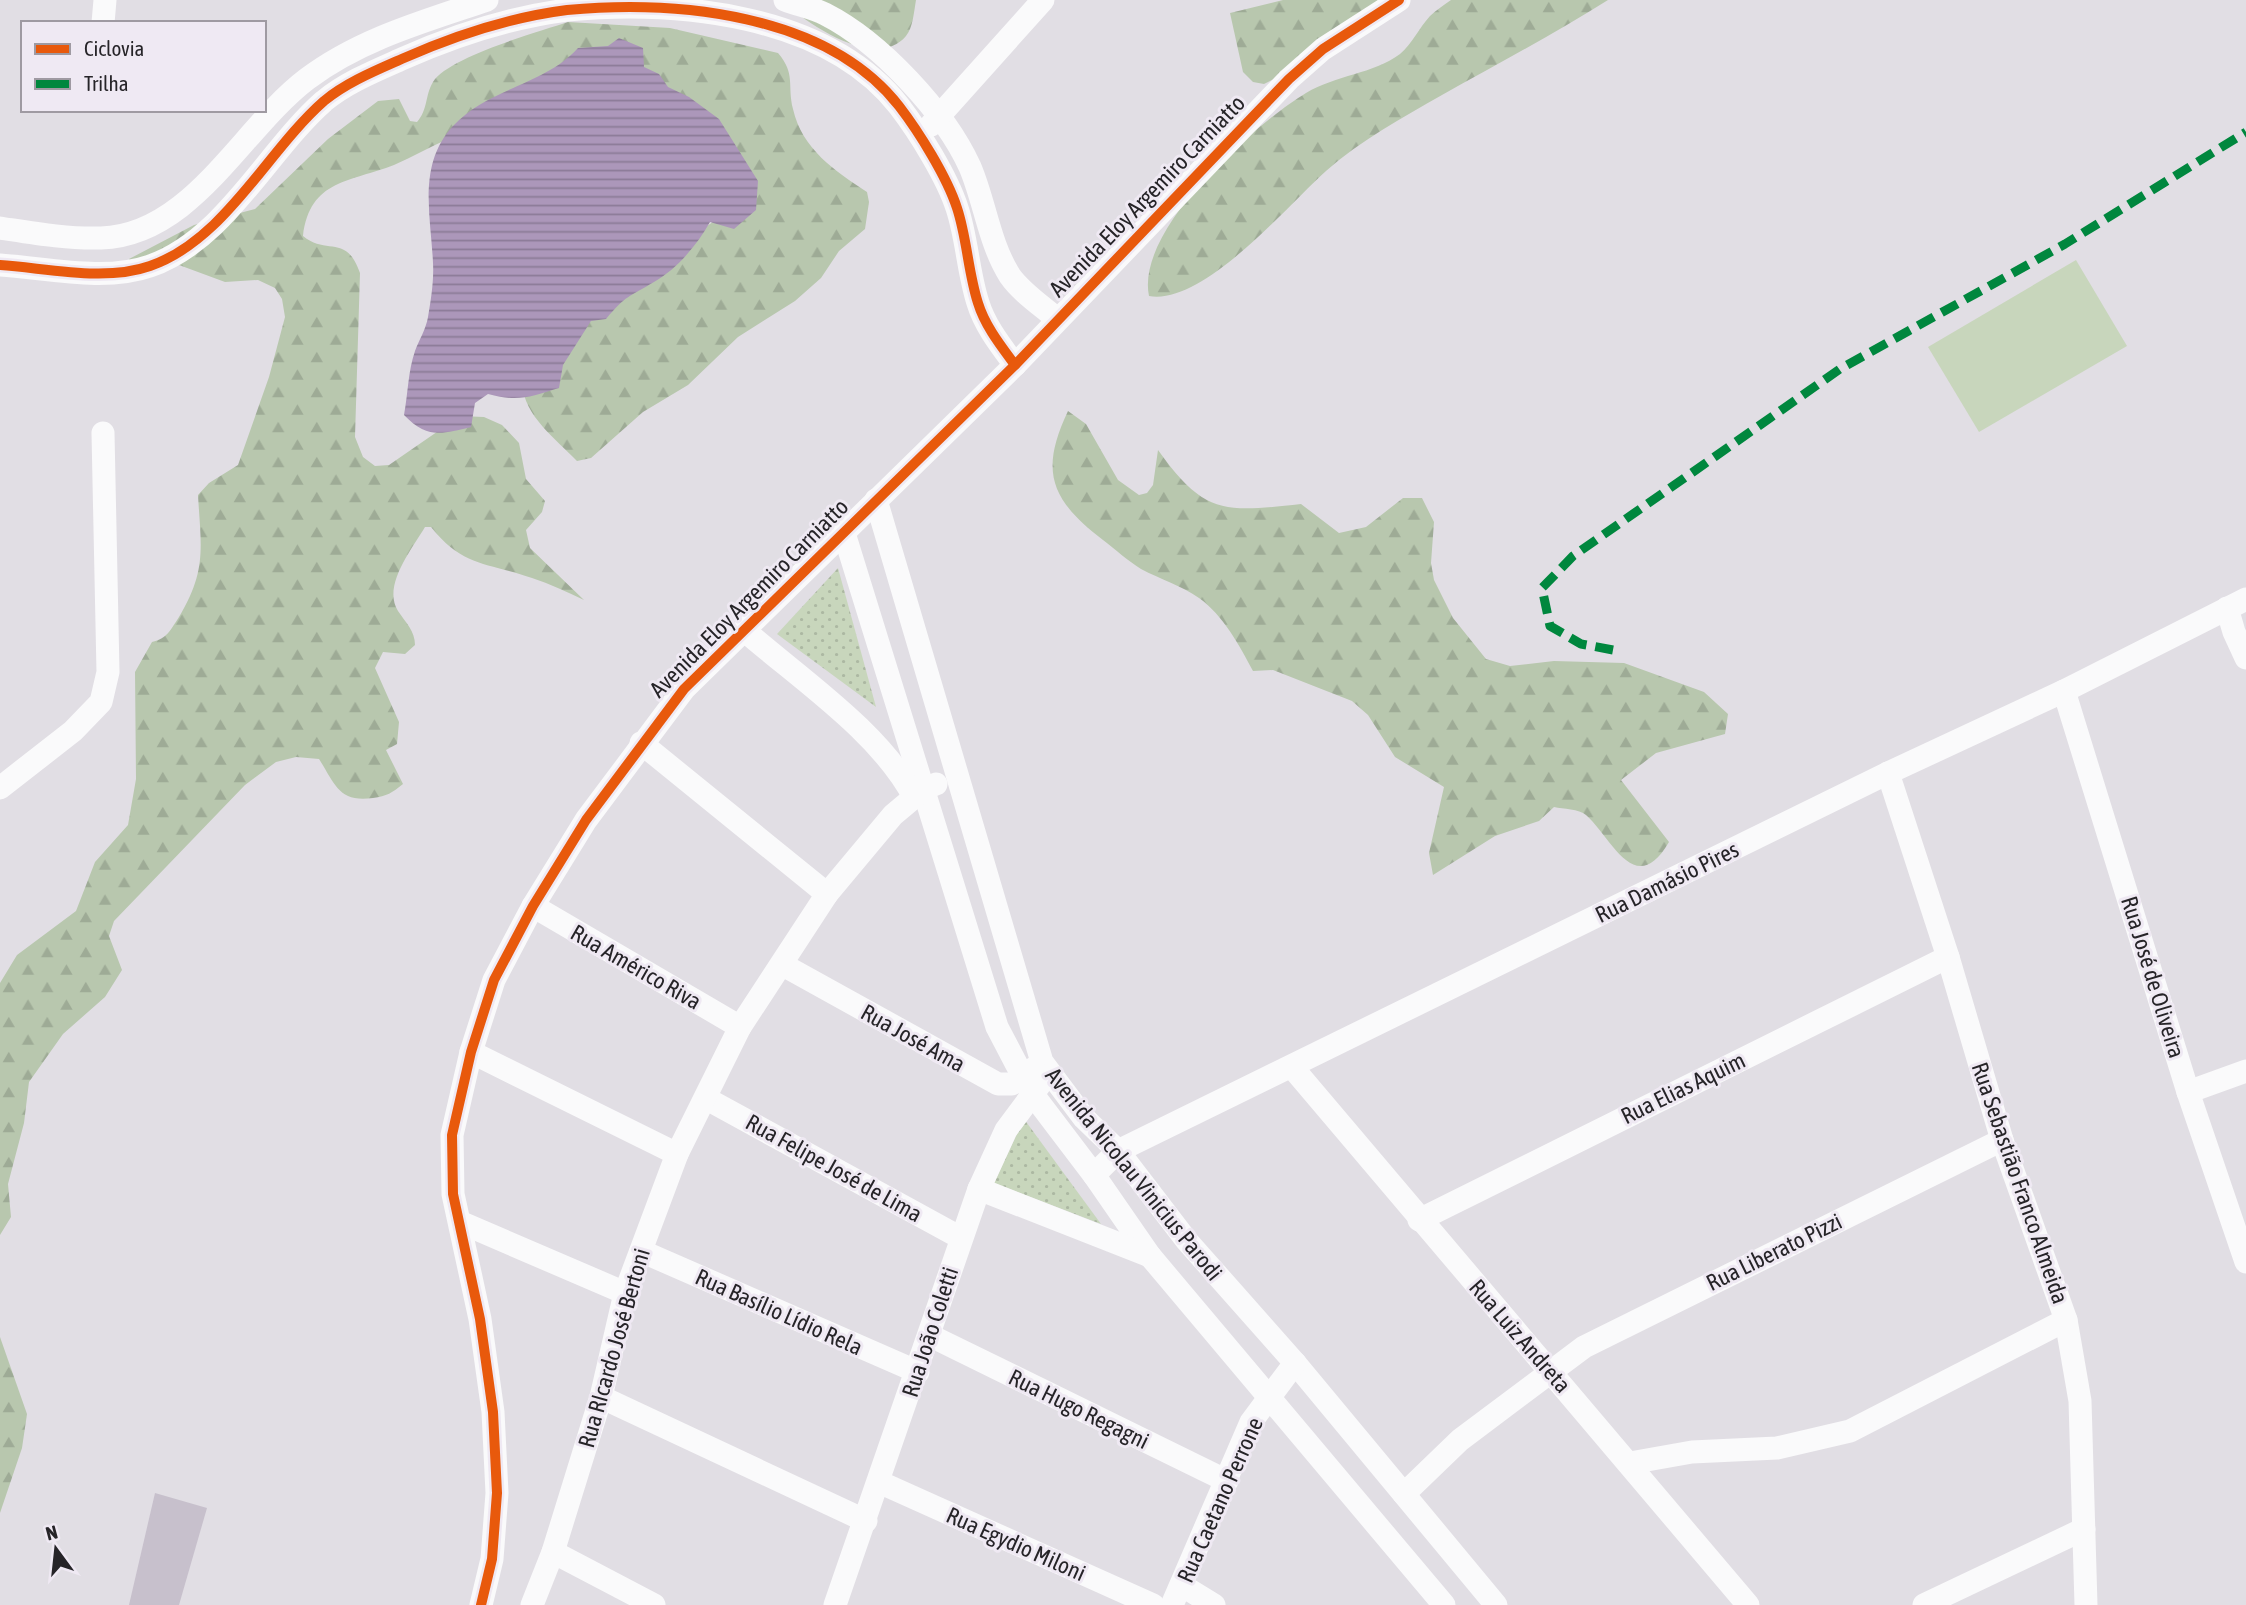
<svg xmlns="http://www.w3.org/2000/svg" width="2246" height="1605" font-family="'Asap Condensed',sans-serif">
  <defs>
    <pattern id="forest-firs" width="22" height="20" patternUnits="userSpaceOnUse" patternTransform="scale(1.75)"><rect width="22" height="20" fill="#b8c7ae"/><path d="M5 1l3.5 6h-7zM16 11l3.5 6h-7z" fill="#9eab96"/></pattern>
    <pattern id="park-dots" width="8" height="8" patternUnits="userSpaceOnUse" patternTransform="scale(1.75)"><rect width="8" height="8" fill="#c8d6bc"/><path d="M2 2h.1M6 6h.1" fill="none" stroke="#acb8a2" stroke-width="1.8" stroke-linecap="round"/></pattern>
    <pattern id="water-rules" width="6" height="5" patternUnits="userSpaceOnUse" patternTransform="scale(1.75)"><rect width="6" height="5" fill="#ac97ba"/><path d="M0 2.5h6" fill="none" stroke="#8c7b97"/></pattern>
  </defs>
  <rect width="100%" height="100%" fill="#e1dee4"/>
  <g fill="url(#forest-firs)">
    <path d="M 781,0 L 916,0 C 914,11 913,28 906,36 C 876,72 806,23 781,0 Z"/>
    <path d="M 1283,0 L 1405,0 L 1301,66 L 1264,84 L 1253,82 L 1243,72 L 1230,13 Z"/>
    <path d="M 1451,0 L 1608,0 C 1554,34 1497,64 1442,95 C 1402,118 1361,140 1326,171 C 1288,205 1203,306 1149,296 C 1135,229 1255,124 1306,93 C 1336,75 1373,74 1400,54 C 1412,44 1419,28 1430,16 C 1436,10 1444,5 1451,0 Z"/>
    <path d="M 568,22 L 670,28 L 778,53 C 796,74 787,85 793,109 C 802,149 835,171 867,192 L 869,202 L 865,229 L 839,251 L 821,278 L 795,301 L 738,337 L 688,385 L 643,412 L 591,458 L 577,461 C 556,439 519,412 523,379 L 681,244 L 720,217 L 448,139 C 430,147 412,157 394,165 C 351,182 310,179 303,236 C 327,256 346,233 360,273 L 355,437 L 363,457 L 375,466 L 389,465 L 460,416 L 484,417 L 502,425 L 519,443 L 526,479 L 545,501 L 542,512 L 526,530 L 530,548 L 584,600 C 567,592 550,584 532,578 C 487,562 464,568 431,527 L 425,527 C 412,549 382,586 398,611 C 406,623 415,631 415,645 L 405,654 L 383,652 L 375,668 L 399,722 L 397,744 L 386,750 L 403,784 C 392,793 387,796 373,798 C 339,803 335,784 319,759 L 296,757 L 276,762 L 245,785 L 114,921 L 109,936 L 122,970 L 105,997 L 63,1034 L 29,1082 L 24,1123 L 8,1184 L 11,1217 L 0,1235 L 0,983 L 17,955 L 76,911 L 95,862 L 128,825 L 136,779 L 135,672 L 152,642 C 167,639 171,629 179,617 C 207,570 201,548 198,495 L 209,483 L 238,465 L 269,377 L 285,317 L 282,299 L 275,288 L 258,280 L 225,282 L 179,265 L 133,265 L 129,259 L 194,225 L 255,209 L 328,139 L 378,101 L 399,99 L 410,121 L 417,122 C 428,110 425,95 433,82 C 448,57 538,32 568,22 Z"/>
    <path d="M 1068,411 L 1086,424 L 1118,480 L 1139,495 L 1147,493 L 1153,485 L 1158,450 C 1205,516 1225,512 1301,504 L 1339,533 L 1366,527 L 1403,498 L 1422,498 L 1434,522 L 1431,563 L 1434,580 L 1453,618 L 1486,659 L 1510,666 L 1554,661 L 1624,663 L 1704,692 L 1728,714 L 1725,734 L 1656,753 L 1621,780 L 1669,842 C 1635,900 1612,838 1586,815 C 1579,809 1563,809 1554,807 L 1539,821 L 1495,836 L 1433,875 L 1429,853 L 1444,787 L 1395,757 L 1368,715 L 1352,701 L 1273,670 L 1253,671 C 1240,646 1223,615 1199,598 C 1182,586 1160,579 1141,569 C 1128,561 1115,549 1103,540 C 1051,500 1039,472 1068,411 Z"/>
    <path d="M 0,1337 L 27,1414 L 22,1448 L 0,1513 Z"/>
  </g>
  <g fill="url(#park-dots)">
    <path d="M 838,568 L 876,707 L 777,634 Z"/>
    <path d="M 1024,1119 L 1101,1224 L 994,1183 Z"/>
  </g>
  <path fill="#c8d6bc" d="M 2076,260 L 2127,346 L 1979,432 L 1928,347 Z"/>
  <path fill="url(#water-rules)" d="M 619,38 L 643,48 L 644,67 L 659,74 L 668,87 L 689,97 L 719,119 L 758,181 L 756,210 L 734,229 L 710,222 C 697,245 677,269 654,282 C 629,297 626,295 606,319 L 591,321 L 563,365 L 559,388 C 530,397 518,402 488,394 L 475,403 L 471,427 C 442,434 427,439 404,415 C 408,394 408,371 415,351 C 419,340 426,329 428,317 C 431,300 434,280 433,263 C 431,216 417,165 453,126 C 488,88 545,85 578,48 L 608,46 Z"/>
  <path fill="#c7c0cc" d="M 155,1493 L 207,1508 L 179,1605 L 129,1605 Z"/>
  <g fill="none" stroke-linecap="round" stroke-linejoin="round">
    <g stroke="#fafafb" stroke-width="23">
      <path d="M 785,0 C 798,5 813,8 825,14 C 880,42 945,112 970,167 C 985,202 989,243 1010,276 C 1021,292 1042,306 1057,319"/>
      <path d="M 103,23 L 105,0"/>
      <path d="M 931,125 L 1043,0"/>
      <path d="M 0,228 C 33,233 67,239 101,238 C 192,235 241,129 307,79 C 360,39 425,21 487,0"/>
      <path d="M 0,265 C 46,268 105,282 150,266 C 225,240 267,151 324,101 C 347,82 377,70 404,58 C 454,36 512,17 567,10 C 676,0 826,13 899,106 C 919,132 947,177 957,208 C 967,238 968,272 978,303 C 985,326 1001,346 1015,365"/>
      <path d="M 876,500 L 1042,1062 L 1084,1118 L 1118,1151 L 1187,1241 L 1295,1363 L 1496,1605"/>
      <path d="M 843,530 L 997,1027 L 1031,1092 L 1094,1175 L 1150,1256 L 1444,1605"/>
      <path d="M 2227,608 L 2234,632 L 2246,658"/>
      <path d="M 744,630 C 800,679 880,732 914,797"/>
      <path d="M 2064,691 L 2188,1092 L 2246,1262"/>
      <path d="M 641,743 L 827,894"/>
      <path d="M 1888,773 L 1948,957 L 2002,1140 L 2066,1320 L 2080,1401 L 2086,1605"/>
      <path d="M 0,788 L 73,731 L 101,702 L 108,672 L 103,433"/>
      <path d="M 533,906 L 740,1027"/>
      <path d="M 783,965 L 998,1084 L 1012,1084 L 1034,1068"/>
      <path d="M 471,1052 L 677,1154"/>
      <path d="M 1292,1067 L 1748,1605"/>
      <path d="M 2188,1092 L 2246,1071"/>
      <path d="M 707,1099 L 961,1238"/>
      <path d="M 1094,1175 L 1118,1151 L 1888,773 L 2064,691 L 2246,599"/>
      <path d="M 979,1189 L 1150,1256"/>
      <path d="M 1419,1220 L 1948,957"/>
      <path d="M 460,1222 L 625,1293"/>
      <path d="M 641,1251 L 918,1372"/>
      <path d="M 931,1336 L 1227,1481"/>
      <path d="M 601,1397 L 866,1521"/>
      <path d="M 1630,1463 L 1692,1452 L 1777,1448 L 1850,1431 L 2066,1320"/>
      <path d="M 879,1482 L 1153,1605"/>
      <path d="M 1404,1494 L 1460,1440 L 1584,1347 L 2002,1140"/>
      <path d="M 553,1552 L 654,1605"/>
      <path d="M 1183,1586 L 1214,1605"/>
      <path d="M 481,1605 L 492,1559 L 497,1493 L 493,1412 L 480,1319 L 453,1194 L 452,1135 L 471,1052 L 494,980 L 533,906 L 586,820 L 684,689 L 1015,365 L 1289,79 L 1323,49 L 1399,0"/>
      <path d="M 532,1605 L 553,1552 L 601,1397 L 625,1293 L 677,1154 L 740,1027 L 827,894 L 893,815 L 924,789 L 936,784"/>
      <path d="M 835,1605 L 979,1189 L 1006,1130 L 1041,1083"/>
      <path d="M 1172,1605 L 1251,1422 L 1295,1363"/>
      <path d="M 1924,1605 L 2084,1529"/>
    </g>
    <path stroke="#00873e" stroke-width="9" stroke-dasharray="18 9" stroke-linecap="butt" d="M 1613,650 L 1581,644 L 1550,626 L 1542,588 L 1573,556 L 1840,369 L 2065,244 L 2246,132"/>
    <defs>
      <g id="cycleway">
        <path d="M 0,265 C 46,268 105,282 150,266 C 225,240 267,151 324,101 C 347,82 377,70 404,58 C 454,36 512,17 567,10 C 676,0 826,13 899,106 C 919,132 947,177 957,208 C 967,238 968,272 978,303 C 985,326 1001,346 1015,365"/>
        <path d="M 481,1605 L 492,1559 L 497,1493 L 493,1412 L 480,1319 L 453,1194 L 452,1135 L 471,1052 L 494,980 L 533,906 L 586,820 L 684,689 L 1015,365 L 1289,79 L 1323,49 L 1399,0"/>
      </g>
    </defs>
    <use href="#cycleway" stroke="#efe9f3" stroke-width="15"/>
    <use href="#cycleway" stroke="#e8590c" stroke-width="10"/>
  </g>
  <g text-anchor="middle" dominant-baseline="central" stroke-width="6" stroke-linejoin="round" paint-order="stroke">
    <g font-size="23" fill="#262428" stroke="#efe9f3">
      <text transform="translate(1147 196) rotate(-46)">Avenida Eloy Argemiro Carniatto</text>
      <text transform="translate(749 598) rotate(-45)">Avenida Eloy Argemiro Carniatto</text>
      <text transform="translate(1667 882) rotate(-26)">Rua Damásio Pires</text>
      <text transform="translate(636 967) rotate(30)">Rua Américo Riva</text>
      <text transform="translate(2153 977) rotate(73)">Rua José de Oliveira</text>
      <text transform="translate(913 1038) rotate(29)">Rua José Ama</text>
      <text transform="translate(1683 1088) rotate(-26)">Rua Elias Aquim</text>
      <text transform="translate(834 1168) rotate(29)">Rua Felipe José de Lima</text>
      <text transform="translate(1134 1174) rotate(51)">Avenida Nicolau Vinicius Parodi</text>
      <text transform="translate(2020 1183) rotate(71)">Rua Sebastião Franco Almeida</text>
      <text transform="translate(1774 1252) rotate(-26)">Rua Liberato Pizzi</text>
      <text transform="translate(779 1312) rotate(24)">Rua Basílio Lídio Rela</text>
      <text transform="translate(930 1332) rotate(-72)">Rua João Coletti</text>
      <text transform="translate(1520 1336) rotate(49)">Rua Luiz Andreta</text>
      <text transform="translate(614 1348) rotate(-74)">Rua RIcardo José Bertoni</text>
      <text transform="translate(1079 1409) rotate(26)">Rua Hugo Regagni</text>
      <text transform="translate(1220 1500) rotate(-66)">Rua Caetano Perrone</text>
      <text transform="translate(1016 1544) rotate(24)">Rua Egydio Miloni</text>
    </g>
  </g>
  <rect x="21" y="21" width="245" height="91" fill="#efe9f3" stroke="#9f9aa2" stroke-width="2"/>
  <rect x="35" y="44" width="35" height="10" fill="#e8590c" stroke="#9f9aa2" stroke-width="2"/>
  <text x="84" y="56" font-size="21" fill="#262428">Ciclovia</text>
  <rect x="35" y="79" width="35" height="10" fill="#00873e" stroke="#9f9aa2" stroke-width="2"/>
  <text x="84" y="91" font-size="21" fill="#262428">Trilha</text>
  <g transform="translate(56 1549) rotate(345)" stroke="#efe9f3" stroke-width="5" paint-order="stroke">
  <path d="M0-5L12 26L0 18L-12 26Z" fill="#262428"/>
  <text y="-10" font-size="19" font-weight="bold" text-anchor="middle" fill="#262428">N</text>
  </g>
</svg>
